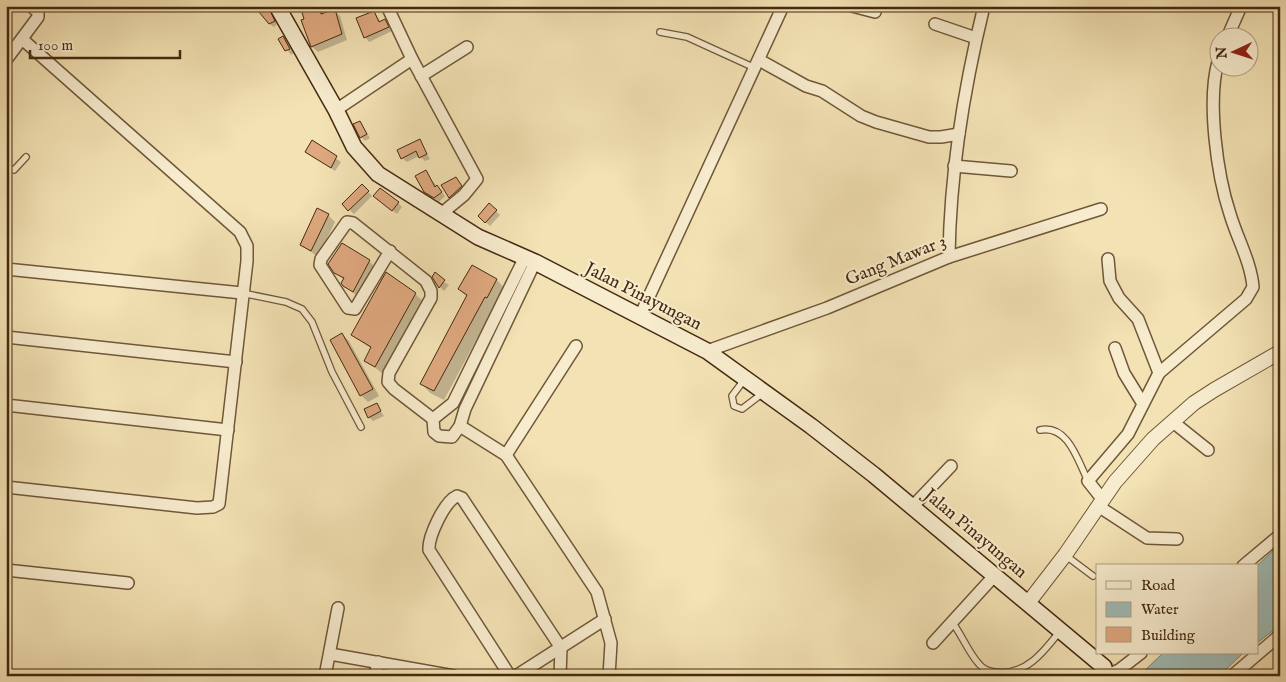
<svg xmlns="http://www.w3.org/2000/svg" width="1286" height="682" font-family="'IM FELL English',serif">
  <rect width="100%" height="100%" fill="#f3e2b4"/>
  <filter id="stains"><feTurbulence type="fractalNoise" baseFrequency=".004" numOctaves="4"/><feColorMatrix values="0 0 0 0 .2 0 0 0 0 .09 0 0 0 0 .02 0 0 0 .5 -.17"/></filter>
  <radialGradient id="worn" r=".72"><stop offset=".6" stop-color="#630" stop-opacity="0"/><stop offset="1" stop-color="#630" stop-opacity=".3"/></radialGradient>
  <g fill="#9ebcb6" stroke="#7a8174">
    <path d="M 1280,544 L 1280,625 L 1257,643 L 1257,566 Z"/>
    <path d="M 1163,653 L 1243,653 L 1219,676 L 1139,676 Z"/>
  </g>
  <g fill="#0003">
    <path d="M 256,6 L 268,6 L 277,24 L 274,27 L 268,23 Z"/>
    <path d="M 307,6 L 320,6 L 324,14 L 334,10 L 340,16 L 347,40 L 318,52 L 312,47 L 303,21 L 305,20 Z"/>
    <path d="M 338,6 L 356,6 L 341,11 Z"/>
    <path d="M 374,12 L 381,22 L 385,21 L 389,25 L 392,31 L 369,42 L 365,37 Z"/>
    <path d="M 283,38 L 294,53 L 291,55 L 280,40 Z"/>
    <path d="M 360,122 L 370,138 L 365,141 L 361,137 Z"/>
    <path d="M 420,141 L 430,159 L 425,161 L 419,156 L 407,162 L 402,158 Z"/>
    <path d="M 312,142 L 341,162 L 335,171 L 306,151 Z"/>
    <path d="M 425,172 L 445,196 L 439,202 L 425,191 Z"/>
    <path d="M 456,179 L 465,191 L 454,201 L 450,197 Z"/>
    <path d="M 362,185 L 372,196 L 354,214 L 343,204 Z"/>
    <path d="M 379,200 L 398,203 L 402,207 L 397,214 Z"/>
    <path d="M 490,205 L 500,215 L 490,226 L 479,216 Z"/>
    <path d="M 328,215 L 335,222 L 318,257 L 301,245 Z"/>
    <path d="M 369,261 L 376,268 L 360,298 L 344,286 L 344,280 L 335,272 Z"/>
    <path d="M 472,267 L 497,280 L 506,290 L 497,306 L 495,305 L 444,400 L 430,393 L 421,383 L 467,297 L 459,289 Z"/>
    <path d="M 434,277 L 449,285 L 444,291 L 440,287 Z"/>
    <path d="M 415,294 L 422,300 L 382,373 L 365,360 L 372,349 L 352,335 Z"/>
    <path d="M 342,334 L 349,341 L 379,396 L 368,402 L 361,395 Z"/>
    <path d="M 376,405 L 384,416 L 373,421 L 369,417 Z"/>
  </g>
  <g fill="#e0a980" stroke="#452910">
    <path d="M 254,6 L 268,6 L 275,21 L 269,24 Z"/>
    <path d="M 300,6 L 319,6 L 321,14 L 335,9 L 342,34 L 311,47 L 301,20 L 304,19 Z"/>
    <path d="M 374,11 L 379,22 L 385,19 L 389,27 L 364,38 L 356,18 Z"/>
    <path d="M 283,36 L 290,49 L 285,51 L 278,39 Z"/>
    <path d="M 360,121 L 367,134 L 360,138 L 353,124 Z"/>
    <path d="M 420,139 L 427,154 L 419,158 L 416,151 L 401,159 L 397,150 Z"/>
    <path d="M 312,140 L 337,156 L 331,168 L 305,152 Z"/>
    <path d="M 426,170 L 435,187 L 437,185 L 442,192 L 434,198 L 424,192 L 415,176 Z"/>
    <path d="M 456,177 L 462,186 L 449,198 L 441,185 Z"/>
    <path d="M 362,184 L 369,191 L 348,211 L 342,204 Z"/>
    <path d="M 380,188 L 399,202 L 392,211 L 373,196 Z"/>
    <path d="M 489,203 L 497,210 L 485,223 L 478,216 Z"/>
    <path d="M 317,208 L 329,214 L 311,251 L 300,245 Z"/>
    <path d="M 342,243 L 370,260 L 353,292 L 343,286 L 341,283 L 344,278 L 334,273 L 328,264 Z"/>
    <path d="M 472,265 L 497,279 L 487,298 L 485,297 L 434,391 L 420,384 L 467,295 L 458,289 Z"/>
    <path d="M 386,272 L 416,293 L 375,367 L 364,361 L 371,347 L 351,335 Z"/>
    <path d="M 435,272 L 445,280 L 439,288 L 432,277 Z"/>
    <path d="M 342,333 L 373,389 L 360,396 L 330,340 Z"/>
    <path d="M 377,403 L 381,411 L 368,418 L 364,409 Z"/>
  </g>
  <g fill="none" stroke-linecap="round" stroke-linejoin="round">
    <defs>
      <g id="service">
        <path d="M 660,32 L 687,37 L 755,68"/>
        <path d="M 6,167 L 14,170 L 26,157"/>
        <path d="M 242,293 L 286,302 L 302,309 L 312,322 L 332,372 L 361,427"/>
        <path d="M 744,380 L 732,396 L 734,406 L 742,409 L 763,393"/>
        <path d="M 1040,430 C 1068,424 1078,461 1088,481"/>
        <path d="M 1065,555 L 1093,576"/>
        <path d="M 952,622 C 962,635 968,652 979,664 C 983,669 990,672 996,672 C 1025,676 1043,653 1060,631"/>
      </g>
      <g id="minor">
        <path d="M 387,6 L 412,59 L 477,179 L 464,195 L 441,214"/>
        <path d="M 852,6 L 875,12"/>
        <path d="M 935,24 L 976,38"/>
        <path d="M 1227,38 L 1241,6"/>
        <path d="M 6,60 L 38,17 L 38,12 L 31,6"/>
        <path d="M 759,60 L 806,86 L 822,91 L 861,116 L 876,122 L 929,137 L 941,137 L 959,134"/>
        <path d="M 421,76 L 467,47"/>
        <path d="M 336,110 L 412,59"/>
        <path d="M 954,166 L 1011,171"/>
        <path d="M 390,251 L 355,309 L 348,308 L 320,265 L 321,259 L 347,222 L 353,223 L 426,281 L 431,291 L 431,298 L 389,373 L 388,382 L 394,389 L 433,419"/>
        <path d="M 525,257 L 453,403 L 433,419 L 434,432 L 439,436 L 452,437 L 460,426 L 465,409 L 535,262"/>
        <path d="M 949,257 C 950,172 964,88 984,6"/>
        <path d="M 1108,259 L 1110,281 L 1119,298 L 1138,319 L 1159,373"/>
        <path d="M 6,269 L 242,293"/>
        <path d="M 640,316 L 783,6"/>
        <path d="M 6,337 L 236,362"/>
        <path d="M 1115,348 L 1124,373 L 1143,404"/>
        <path d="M 707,351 L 827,308 L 949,257 L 1101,209"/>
        <path d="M 6,405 L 228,430"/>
        <path d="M 1173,422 L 1208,450"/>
        <path d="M 460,426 L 506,455 L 597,592 L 611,643 L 609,676"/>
        <path d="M 506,455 L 576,346"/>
        <path d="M 6,487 L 197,508 L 213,507 L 219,504 L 247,261 L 247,246 L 240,232 L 22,39"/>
        <path d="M 1103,500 L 1088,481 L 1128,434 L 1159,373 L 1246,299 L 1253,287 C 1251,262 1237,238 1230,214 C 1217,175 1207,101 1218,62"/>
        <path d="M 913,506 L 951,466"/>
        <path d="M 1098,506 L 1147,538 L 1177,539"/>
        <path d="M 1243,566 L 1280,535"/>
        <path d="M 6,570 L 128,583"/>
        <path d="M 933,643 L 995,575"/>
        <path d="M 330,654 L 454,676"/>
        <path d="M 325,676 L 338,608"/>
        <path d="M 375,676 L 378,662"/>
        <path d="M 510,676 L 429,550 C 428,537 444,502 457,496 L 462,498 L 561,648 L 560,676"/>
        <path d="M 516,676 L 605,619"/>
        <path d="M 1105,676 L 1119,670 L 1141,653"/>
        <path d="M 1232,676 L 1280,635"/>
      </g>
      <path id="tertiary" d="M 1028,603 L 1065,555 L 1115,482 L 1153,439 L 1194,403 L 1214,390 L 1280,352"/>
      <path id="secondary" d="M 277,6 L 336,110 L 354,147 L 378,174 L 478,237 L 535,262 L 707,351 L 811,426 L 874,475 L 1104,667 L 1105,676"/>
    </defs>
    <use href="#service" stroke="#705739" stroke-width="8"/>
    <use href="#minor" stroke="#705739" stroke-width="14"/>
    <use href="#tertiary" stroke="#705739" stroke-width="16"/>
    <use href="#secondary" stroke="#452910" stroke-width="18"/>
    <use href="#service" stroke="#f7ecce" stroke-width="5.5"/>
    <use href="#minor" stroke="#f7ecce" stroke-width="11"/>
    <use href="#tertiary" stroke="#f7ecce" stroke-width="14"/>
    <use href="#secondary" stroke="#f7ecce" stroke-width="15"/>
  </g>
  <g text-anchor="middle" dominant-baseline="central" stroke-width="4" stroke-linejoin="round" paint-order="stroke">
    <g font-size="18" fill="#452910" stroke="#f7ecce">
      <text transform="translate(896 261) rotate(-22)">Gang Mawar 3</text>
      <text transform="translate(643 297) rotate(27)">Jalan Pinayungan</text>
      <text transform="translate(975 534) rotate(40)">Jalan Pinayungan</text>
    </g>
  </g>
  <rect width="1286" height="682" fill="none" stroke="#f3e2b4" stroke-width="25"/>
  <rect x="8" y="8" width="1271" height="667" fill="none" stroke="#452910" stroke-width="2.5"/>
  <rect x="12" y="12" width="1261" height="657" fill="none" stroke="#452910"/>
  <rect x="1096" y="564" width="162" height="90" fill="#f7ecce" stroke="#b09e82"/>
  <rect x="1106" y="581" width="25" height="8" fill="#f7ecce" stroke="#b09e82"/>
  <text x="1141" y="590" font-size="15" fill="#452910">Road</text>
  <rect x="1106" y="602" width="25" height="15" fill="#9ebcb6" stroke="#b09e82"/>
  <text x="1141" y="614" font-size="15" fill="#452910">Water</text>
  <rect x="1106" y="627" width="25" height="15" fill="#e0a980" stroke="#b09e82"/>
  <text x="1141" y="640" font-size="15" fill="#452910">Building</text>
  <g transform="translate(1234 52) rotate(266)"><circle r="24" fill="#f7ecce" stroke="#b09e82"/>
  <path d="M0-4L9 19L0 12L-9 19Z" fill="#8f2418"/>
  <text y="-8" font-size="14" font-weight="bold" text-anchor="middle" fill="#452910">N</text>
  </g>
  <path d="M30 50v8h150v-8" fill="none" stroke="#452910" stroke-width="2.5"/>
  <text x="38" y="50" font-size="15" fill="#452910" stroke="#f7ecce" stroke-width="4" paint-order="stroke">100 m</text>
  <rect width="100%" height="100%" filter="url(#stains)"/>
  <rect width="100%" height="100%" fill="url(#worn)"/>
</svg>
